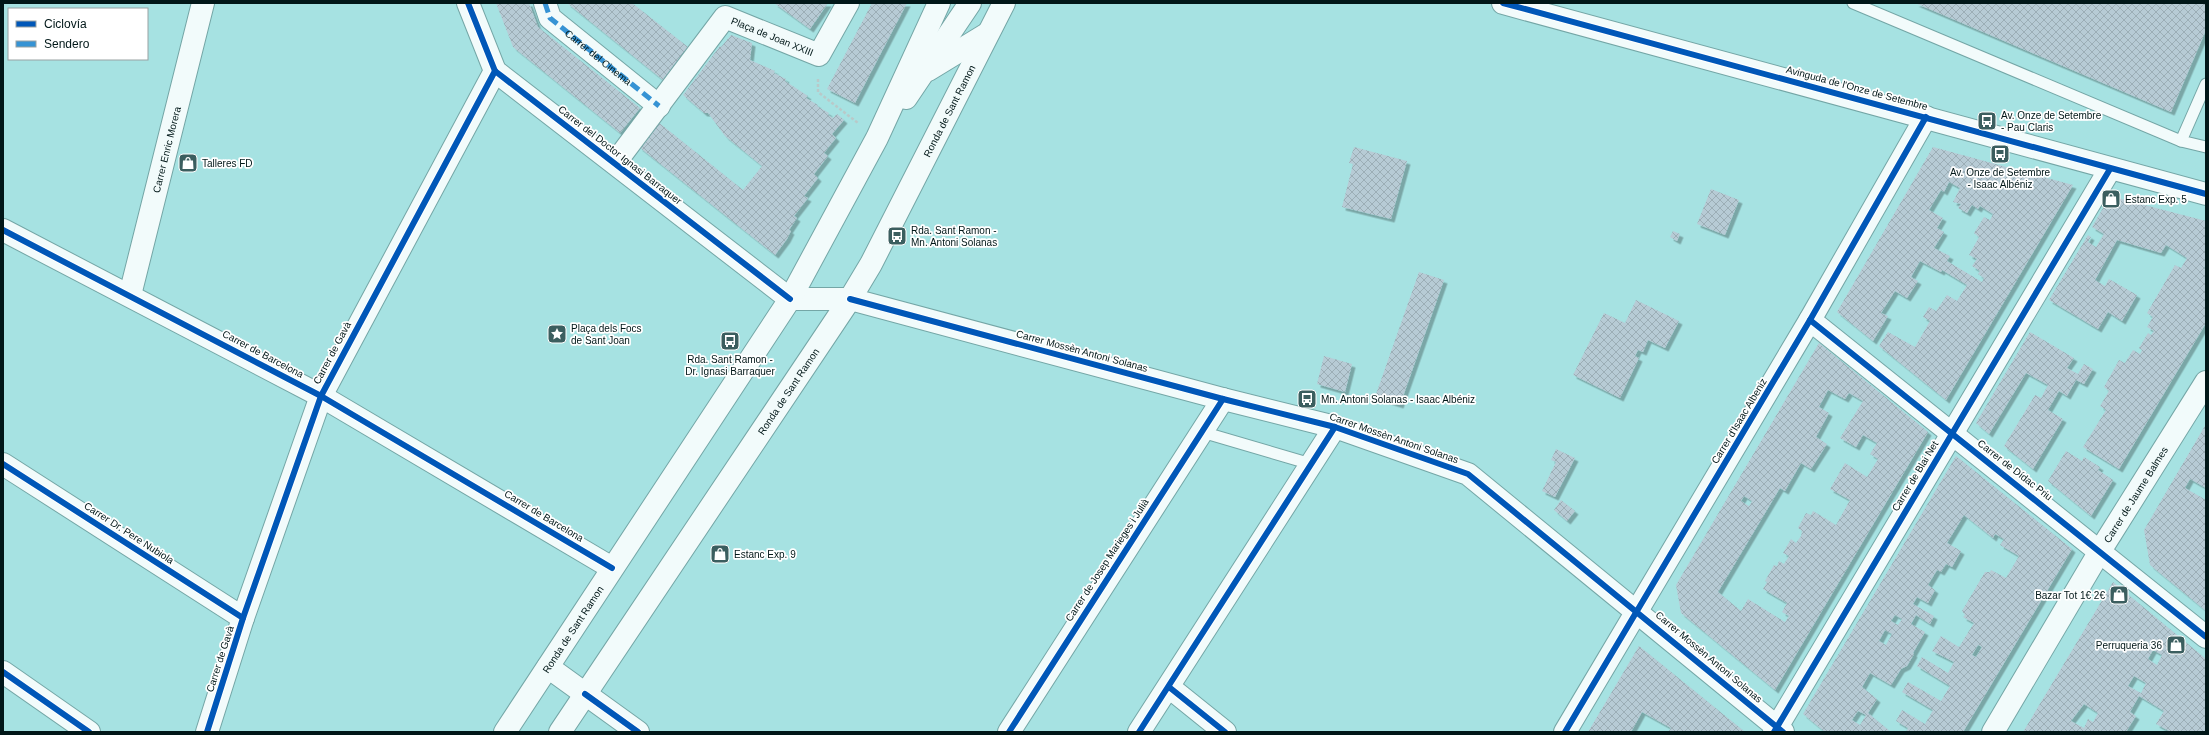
<svg xmlns="http://www.w3.org/2000/svg" width="2209" height="735" font-family="Helvetica,sans-serif">
  <defs>
    <pattern id="building-cross-hatch" width="8" height="8" patternUnits="userSpaceOnUse"><rect width="8" height="8" fill="#b7cbd5"/><path d="M0 0l8 8M0 8l8-8" fill="none" stroke="#9caeb6"/></pattern>
    <filter id="shadow"><feDropShadow dx="3.5" dy="3.5" stdDeviation="0" flood-color="#0004"/></filter>
  </defs>
  <rect width="100%" height="100%" fill="#a6e2e2"/>
  <g fill="url(#building-cross-hatch)" fill-rule="evenodd" filter="url(#shadow)">
    <path d="M 496,3 L 529,3 L 538,27 L 640,108 L 620,133 L 513,47 Z"/>
    <path d="M 567,3 L 632,3 L 688,47 L 663,80 Z"/>
    <path d="M 774,3 L 828,3 L 810,29 Z"/>
    <path d="M 872,3 L 907,3 L 855,103 L 827,89 Z"/>
    <path d="M 1915,3 L 2206,3 L 2206,30 L 2171,112 Z"/>
    <path d="M 731,35 L 752,43 L 750,60 L 775,71 L 774,73 L 786,79 L 785,81 L 808,96 L 806,98 L 818,105 L 817,106 L 829,113 L 828,115 L 833,118 L 837,114 L 844,120 L 832,134 L 836,138 L 824,153 L 828,156 L 814,174 L 818,178 L 804,196 L 808,198 L 794,216 L 797,218 L 789,230 L 791,231 L 787,239 L 775,255 L 639,147 L 658,122 L 743,190 L 762,166 L 725,136 L 708,113 L 704,113 L 683,95 L 720,46 L 721,47 Z"/>
    <path d="M 1354,147 L 1407,161 L 1391,219 L 1342,207 L 1353,164 L 1349,163 Z"/>
    <path d="M 1933,147 L 2073,185 L 1946,400 L 1879,346 L 1888,332 L 1915,347 L 1930,321 L 1923,317 L 1929,307 L 1936,311 L 1947,295 L 1957,301 L 1967,285 L 1942,270 L 1941,272 L 1920,261 L 1911,277 L 1918,281 L 1907,298 L 1895,291 L 1881,313 L 1888,316 L 1873,341 L 1837,312 ZM 1949,182 L 1960,188 L 1953,202 L 1961,204 L 1958,208 L 1967,213 L 1972,205 L 1978,209 L 1980,206 L 1993,214 L 1990,220 L 1984,217 L 1974,233 L 1979,237 L 1969,255 L 1977,259 L 1972,266 L 1980,271 L 1978,274 L 1984,278 L 1982,282 L 1947,261 L 1950,256 L 1934,248 L 1944,232 L 1937,228 L 1943,218 L 1929,210 L 1941,190 L 1944,192 Z"/>
    <path d="M 1711,189 L 1739,200 L 1725,235 L 1697,224 Z"/>
    <path d="M 2110,196 L 2206,221 L 2206,265 L 2204,268 L 2206,269 L 2206,323 L 2119,469 L 2083,447 L 2106,410 L 2100,406 L 2109,391 L 2104,387 L 2119,360 L 2125,363 L 2133,350 L 2140,354 L 2142,350 L 2139,348 L 2148,333 L 2151,335 L 2154,331 L 2147,327 L 2153,317 L 2147,313 L 2175,265 L 2181,268 L 2187,258 L 2166,245 L 2161,253 L 2117,240 L 2095,280 L 2105,286 L 2109,279 L 2137,295 L 2122,321 L 2108,312 L 2098,329 L 2049,300 L 2088,235 L 2091,237 L 2088,242 L 2096,247 L 2104,234 L 2092,227 Z"/>
    <path d="M 1673,231 L 1680,234 L 1677,241 L 1670,237 Z"/>
    <path d="M 1419,272 L 1444,280 L 1400,405 L 1375,397 Z"/>
    <path d="M 1636,300 L 1679,321 L 1665,348 L 1648,340 L 1643,352 L 1638,350 L 1635,356 L 1639,358 L 1620,398 L 1573,375 L 1604,313 L 1625,323 Z"/>
    <path d="M 2030,332 L 2074,358 L 2067,368 L 2078,374 L 2084,364 L 2093,369 L 2084,384 L 2076,380 L 2067,396 L 2059,391 L 2048,410 L 2063,419 L 2033,469 L 2004,446 L 2035,395 L 2041,398 L 2048,385 L 2026,373 L 1989,434 L 1976,423 Z"/>
    <path d="M 1819,343 L 1928,432 L 1775,690 L 1681,613 L 1676,585 ZM 1828,390 L 1845,399 L 1849,393 L 1863,401 L 1840,438 L 1856,447 L 1863,435 L 1877,443 L 1870,454 L 1878,459 L 1867,477 L 1845,463 L 1830,489 L 1850,500 L 1836,525 L 1813,511 L 1811,515 L 1806,513 L 1798,528 L 1802,531 L 1801,536 L 1796,543 L 1791,539 L 1783,553 L 1789,556 L 1784,564 L 1779,561 L 1777,566 L 1774,565 L 1765,581 L 1767,582 L 1763,589 L 1787,603 L 1782,612 L 1789,616 L 1785,622 L 1748,599 L 1741,611 L 1718,592 L 1780,488 L 1785,491 L 1801,463 L 1811,469 L 1827,444 L 1816,437 L 1829,413 L 1819,407 ZM 1744,496 L 1752,501 L 1749,506 L 1741,501 Z"/>
    <path d="M 1324,356 L 1352,364 L 1345,392 L 1317,384 Z"/>
    <path d="M 2206,424 L 2206,488 L 2190,479 L 2185,488 L 2206,500 L 2206,611 L 2150,565 L 2144,530 Z"/>
    <path d="M 1556,449 L 1575,458 L 1555,497 L 1542,491 L 1556,462 L 1551,460 Z"/>
    <path d="M 2066,451 L 2082,461 L 2084,457 L 2100,467 L 2098,470 L 2113,480 L 2091,516 L 2048,481 Z"/>
    <path d="M 1956,456 L 2072,549 L 1963,732 L 1906,732 L 1908,728 L 1896,721 L 1902,710 L 1925,724 L 1933,710 L 1902,692 L 1908,682 L 1941,701 L 1950,686 L 1917,666 L 1922,657 L 1948,673 L 1954,662 L 1932,651 L 1941,636 L 1959,647 L 1974,623 L 1963,617 L 1965,615 L 1962,611 L 1985,572 L 1990,572 L 1991,570 L 2006,578 L 2019,556 L 2000,545 L 2004,539 L 1995,534 L 1993,538 L 1964,515 L 1947,543 L 1961,551 L 1952,567 L 1946,564 L 1941,572 L 1937,570 L 1928,585 L 1935,590 L 1928,603 L 1917,597 L 1913,604 L 1934,616 L 1930,624 L 1916,615 L 1911,624 L 1925,632 L 1913,653 L 1914,654 L 1907,666 L 1901,669 L 1891,685 L 1870,673 L 1862,687 L 1877,699 L 1868,713 L 1891,732 L 1825,732 L 1803,714 ZM 1895,615 L 1902,619 L 1898,625 L 1891,621 ZM 1885,630 L 1892,634 L 1886,645 L 1879,641 ZM 1978,645 L 1982,647 L 1976,657 L 1972,655 ZM 1858,711 L 1866,715 L 1860,725 L 1852,720 Z"/>
    <path d="M 1561,500 L 1575,511 L 1567,521 L 1554,510 Z"/>
    <path d="M 2113,582 L 2206,659 L 2206,732 L 2171,732 L 2156,724 L 2164,711 L 2139,696 L 2130,712 L 2136,716 L 2126,732 L 2023,732 ZM 2153,650 L 2162,655 L 2157,665 L 2148,659 ZM 2134,676 L 2146,683 L 2141,693 L 2128,686 ZM 2084,704 L 2098,713 L 2093,722 L 2088,719 L 2084,728 L 2071,721 Z"/>
    <path d="M 1639,646 L 1729,719 L 1745,732 L 1668,732 L 1671,728 L 1642,712 L 1631,732 L 1588,732 Z"/>
  </g>
  <g fill="none" stroke-linecap="round" stroke-linejoin="round">
    <defs>
      <g id="lane">
        <path d="M 1853,3 L 2181,141"/>
        <path d="M 2206,84 L 2181,141 L 2206,147"/>
        <path d="M 1202,432 L 1311,464"/>
      </g>
      <g id="street">
        <path d="M 468,3 L 495,71 L 790,299"/>
        <path id="s1" d="M 545,3 L 550,18 L 659,106"/>
        <path d="M 1503,3 L 2206,194"/>
        <path d="M 928,70 L 987,34"/>
        <path d="M 906,98 L 970,3"/>
        <path id="s2" d="M 615,163 L 725,17 L 819,55 L 848,3"/>
        <path d="M 3,230 L 321,396 L 612,568"/>
        <path id="s3" d="M 130,295 L 203,3"/>
        <path d="M 790,299 L 850,299 L 1223,399 L 1335,427 L 1468,474 L 1783,732"/>
        <path d="M 1810,320 L 2206,637"/>
        <path d="M 3,464 L 243,618"/>
        <path d="M 548,667 L 638,732"/>
        <path d="M 3,672 L 89,732"/>
        <path d="M 1169,687 L 1225,732"/>
        <path d="M 207,732 L 243,618 L 321,396 L 495,71"/>
        <path id="s4" d="M 505,732 L 790,299 L 877,138 L 939,3"/>
        <path id="s5" d="M 560,732 L 850,299 L 871,264 L 1004,3"/>
        <path d="M 1009,732 L 1223,399"/>
        <path d="M 1139,732 L 1335,427"/>
        <path d="M 1565,732 L 1810,320 L 1926,117"/>
        <path d="M 1774,732 L 2110,169"/>
        <path id="s6" d="M 1993,732 L 2100,551 L 2206,382"/>
      </g>
    </defs>
    <use href="#lane" stroke="#74a6a6" stroke-width="13"/>
    <use href="#street" stroke="#74a6a6" stroke-width="24"/>
    <path stroke="#b9c9c9" stroke-width="2.5" stroke-dasharray="3 2" stroke-linecap="butt" d="M 818,79 L 818,92 L 858,123"/>
    <use href="#lane" stroke="#f2fbfb" stroke-width="11"/>
    <use href="#street" stroke="#f2fbfb" stroke-width="22"/>
    <path stroke="#3693d4" stroke-width="5" stroke-dasharray="10 5" stroke-linecap="butt" d="M 545,3 L 550,18 L 659,106"/>
    <defs>
      <g id="cycleway">
        <path d="M 468,3 L 495,71 L 790,299"/>
        <path d="M 1503,3 L 2206,194"/>
        <path d="M 3,230 L 321,396 L 612,568"/>
        <path d="M 850,299 L 1223,399 L 1335,427 L 1468,474 L 1783,732"/>
        <path d="M 1810,320 L 2206,637"/>
        <path d="M 3,464 L 243,618"/>
        <path d="M 3,672 L 89,732"/>
        <path d="M 1169,687 L 1225,732"/>
        <path d="M 585,694 L 638,732"/>
        <path d="M 207,732 L 243,618 L 321,396 L 495,71"/>
        <path d="M 1009,732 L 1223,399"/>
        <path d="M 1139,732 L 1335,427"/>
        <path d="M 1565,732 L 1810,320 L 1926,117"/>
        <path d="M 1774,732 L 2110,169"/>
      </g>
    </defs>
    <use href="#cycleway" stroke="#fff" stroke-width="8"/>
    <use href="#cycleway" stroke="#0057b8" stroke-width="6"/>
  </g>
  <defs>
    <symbol id="bus-square" viewBox="-11 -11 22 22"><rect x="-9" y="-9" width="18" height="18" rx="4" fill="#3b5e5f" stroke="#fff"/><path d="M-5-6H5V4H4V6H2V4H-2V6H-4V4H-5ZM-3.5-4V0h7V-4ZM-3.5 1.2v1.5H-2V1.2ZM2 1.2v1.5H3.5V1.2Z" fill="#fff"/></symbol>
    <symbol id="shop-square" viewBox="-11 -11 22 22"><rect x="-9" y="-9" width="18" height="18" rx="4" fill="#3b5e5f" stroke="#fff"/><path d="M-5-2.5h2.3a2.7 3.5 0 0 1 5.4 0H5L5.5 6h-11ZM-1.5-2.5h3a1.5 2.3 0 0 0-3 0Z" fill="#fff"/></symbol>
    <symbol id="sight-square" viewBox="-11 -11 22 22"><rect x="-9" y="-9" width="18" height="18" rx="4" fill="#3b5e5f" stroke="#fff"/><path d="M0-6L1.8-2.2L6-1.7L2.9 1.2L3.7 5.4L0 3.3L-3.7 5.4L-2.9 1.2L-6-1.7L-1.8-2.2Z" fill="#fff"/></symbol>
  </defs>
  <g fill-rule="evenodd">
    <use href="#bus-square" x="1976" y="110" width="22" height="22"/>
    <use href="#bus-square" x="1989" y="143" width="22" height="22"/>
    <use href="#shop-square" x="177" y="152" width="22" height="22"/>
    <use href="#shop-square" x="2100" y="188" width="22" height="22"/>
    <use href="#bus-square" x="886" y="225" width="22" height="22"/>
    <use href="#sight-square" x="546" y="323" width="22" height="22"/>
    <use href="#bus-square" x="719" y="330" width="22" height="22"/>
    <use href="#bus-square" x="1296" y="388" width="22" height="22"/>
    <use href="#shop-square" x="709" y="543" width="22" height="22"/>
    <use href="#shop-square" x="2108" y="584" width="22" height="22"/>
    <use href="#shop-square" x="2165" y="634" width="22" height="22"/>
  </g>
  <g text-anchor="middle" dominant-baseline="central" stroke-width="3.5" stroke-linejoin="round" paint-order="stroke">
    <g font-size="10" fill="#011718" stroke="#fff">
      <text stroke="none"><textPath href="#s2" startOffset="234">Plaça de Joan XXIII</textPath></text>
      <text stroke="none"><textPath href="#s1" startOffset="78">Carrer del Cinema</textPath></text>
      <text transform="translate(1857 88) rotate(15)">Avinguda de l'Onze de Setembre</text>
      <text stroke="none"><textPath href="#s5" startOffset="734">Ronda de Sant Ramon</textPath></text>
      <text stroke="none"><textPath href="#s3" startOffset="150">Carrer Enric Morera</textPath></text>
      <text transform="translate(620 155) rotate(38)">Carrer del Doctor Ignasi Barraquer</text>
      <text transform="translate(1082 351) rotate(15)">Carrer Mossèn Antoni Solanas</text>
      <text transform="translate(332 353) rotate(-62)">Carrer de Gavà</text>
      <text transform="translate(263 354) rotate(28)">Carrer de Barcelona</text>
      <text stroke="none"><textPath href="#s5" startOffset="410">Ronda de Sant Ramon</textPath></text>
      <text transform="translate(1739 421) rotate(-59)">Carrer d'Isaac Albeniz</text>
      <text transform="translate(1394 438) rotate(19)">Carrer Mossèn Antoni Solanas</text>
      <text transform="translate(2015 470) rotate(38)">Carrer de Dídac Priu</text>
      <text transform="translate(1915 476) rotate(-59)">Carrer de Blai Net</text>
      <text stroke="none"><textPath href="#s6" startOffset="277">Carrer de Jaume Balmes</textPath></text>
      <text transform="translate(544 516) rotate(31)">Carrer de Barcelona</text>
      <text transform="translate(129 533) rotate(33)">Carrer Dr. Pere Nubiola</text>
      <text transform="translate(1107 560) rotate(-57)">Carrer de Josep Marieges i Julià</text>
      <text stroke="none"><textPath href="#s4" startOffset="123">Ronda de Sant Ramon</textPath></text>
      <text transform="translate(1709 657) rotate(40)">Carrer Mossèn Antoni Solanas</text>
      <text transform="translate(220 659) rotate(-72)">Carrer de Gavà</text>
    </g>
    <g font-size="10" fill="#011718" stroke="#fff" text-anchor="start">
      <text x="2001" y="115">Av. Onze de Setembre<tspan x="2001" dy="12">- Pau Claris</tspan></text>
      <text x="202" y="163">Talleres FD</text>
      <text x="2000" y="172" text-anchor="middle">Av. Onze de Setembre<tspan x="2000" dy="12">- Isaac Albéniz</tspan></text>
      <text x="2125" y="199">Estanc Exp. 5</text>
      <text x="911" y="230">Rda. Sant Ramon -<tspan x="911" dy="12">Mn. Antoni Solanas</tspan></text>
      <text x="571" y="328">Plaça dels Focs<tspan x="571" dy="12">de Sant Joan</tspan></text>
      <text x="730" y="359" text-anchor="middle">Rda. Sant Ramon -<tspan x="730" dy="12">Dr. Ignasi Barraquer</tspan></text>
      <text x="1321" y="399">Mn. Antoni Solanas - Isaac Albéniz</text>
      <text x="734" y="554">Estanc Exp. 9</text>
      <text x="2105" y="595" text-anchor="end">Bazar Tot 1€ 2€</text>
      <text x="2162" y="645" text-anchor="end">Perruqueria 36</text>
    </g>
  </g>
  <rect width="2209" height="735" fill="none" stroke="#011718" stroke-width="8"/>
  <rect x="8" y="8" width="140" height="52" fill="#ffffff" stroke="#99a2a3"/>
  <rect x="16" y="21" width="20" height="6" fill="#0057b8" stroke="#99a2a3"/>
  <text x="44" y="28" font-size="12" fill="#011718">Ciclovía</text>
  <rect x="16" y="41" width="20" height="6" fill="#3693d4" stroke="#99a2a3"/>
  <text x="44" y="48" font-size="12" fill="#011718">Sendero</text>
</svg>
